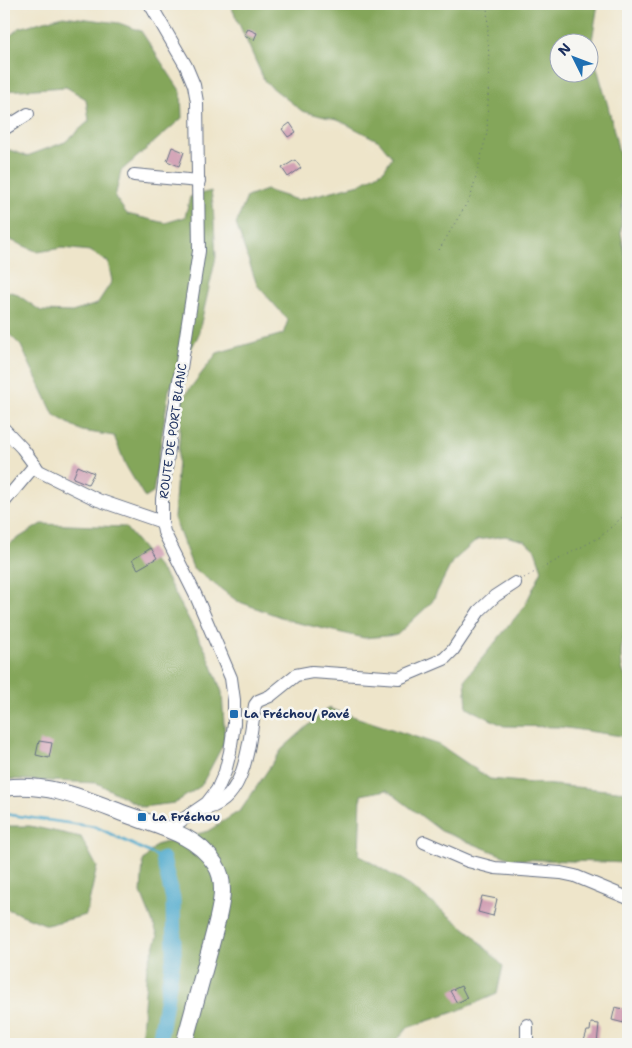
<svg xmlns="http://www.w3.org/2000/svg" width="632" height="1048" font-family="'Shantell Sans',sans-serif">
  <rect width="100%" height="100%" fill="#f6f6f2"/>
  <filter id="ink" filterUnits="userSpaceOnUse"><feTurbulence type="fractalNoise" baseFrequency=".02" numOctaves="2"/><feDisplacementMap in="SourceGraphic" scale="10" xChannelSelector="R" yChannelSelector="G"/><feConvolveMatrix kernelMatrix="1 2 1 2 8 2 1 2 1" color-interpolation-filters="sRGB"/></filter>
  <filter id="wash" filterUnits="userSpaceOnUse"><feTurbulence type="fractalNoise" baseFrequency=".0096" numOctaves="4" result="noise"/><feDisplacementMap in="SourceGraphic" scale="20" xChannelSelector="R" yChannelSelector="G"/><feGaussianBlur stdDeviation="1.12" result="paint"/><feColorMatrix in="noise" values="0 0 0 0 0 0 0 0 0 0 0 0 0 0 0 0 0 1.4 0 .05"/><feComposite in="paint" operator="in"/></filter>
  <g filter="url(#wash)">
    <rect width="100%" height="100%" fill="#eee5ca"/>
    <g fill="#84a65a" stroke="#506a5c" fill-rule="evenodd">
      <path d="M 230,4 L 598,4 L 591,47 L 608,106 L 624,173 L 621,232 L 628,272 L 628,628 C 620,640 618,669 628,681 L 628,737 L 560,727 L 504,726 L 467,708 L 465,679 L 524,607 L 542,570 L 535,550 L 525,541 L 505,536 L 477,540 L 452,562 L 432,602 L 397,635 L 364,638 L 294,622 L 237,601 L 193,568 L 174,518 L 182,399 L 217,353 L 283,334 L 288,320 L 257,285 L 236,224 L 247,197 L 266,190 L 297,200 L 360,184 L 384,170 L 392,157 L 379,141 L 340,121 L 302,111 L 265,82 ZM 560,42 L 590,42 L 590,72 L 560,72 Z"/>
      <path d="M 63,16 L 119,23 L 141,31 L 181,92 L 182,118 L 121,171 L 115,197 L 127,214 L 165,223 L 185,217 L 190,197 L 211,191 L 213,204 L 216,257 L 198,336 L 169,390 L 153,493 L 145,498 L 126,466 L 114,436 L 82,431 L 54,415 L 21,346 L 4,329 L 4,291 L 15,293 L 41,311 L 72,312 L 97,304 L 112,281 L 108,262 L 90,251 L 62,248 L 38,252 L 8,239 L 4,233 L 4,151 L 7,149 L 27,156 L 65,142 L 89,121 L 86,99 L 66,87 L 4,91 L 4,41 L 19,28 Z"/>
      <path d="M 41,524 L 125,527 L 165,575 L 207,653 L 222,692 L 225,741 L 201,786 L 175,803 L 142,807 L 97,783 L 4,779 L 4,547 Z"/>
      <path d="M 328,708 L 440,745 L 490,779 L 628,792 L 628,863 L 511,859 L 441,831 L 387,790 L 361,795 L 359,855 L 410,886 L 470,932 L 503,966 L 497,994 L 457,1011 L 407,1028 L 394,1044 L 141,1044 L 147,966 L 158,936 L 141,893 L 143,861 L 156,845 L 208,831 L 241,810 L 282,749 Z"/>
      <path d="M 4,826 L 30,826 L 81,837 L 97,867 L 86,915 L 47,925 L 7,909 L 4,909 Z"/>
    </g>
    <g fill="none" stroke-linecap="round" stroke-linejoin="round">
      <path stroke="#4ea9cc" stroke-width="2.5" d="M 4,814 L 96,827 L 163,859"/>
      <path stroke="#4ea9cc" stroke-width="15" d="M 159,1044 L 174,953 L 173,899 L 163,859"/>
    </g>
    <g id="blocks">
      <g fill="#d1a0b4">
        <path d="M 248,29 L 257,33 L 254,40 L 244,35 Z"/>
        <path d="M 290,123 L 296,132 L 288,137 L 282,129 Z"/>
        <path d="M 172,147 L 184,152 L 179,166 L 167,161 Z"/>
        <path d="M 295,160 L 301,168 L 288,177 L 282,168 Z"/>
        <path d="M 78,466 L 94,473 L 88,484 L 73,478 Z"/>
        <path d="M 151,548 L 157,558 L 138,569 L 132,560 Z"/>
        <path d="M 39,741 L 52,743 L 49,758 L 36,755 Z"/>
        <path d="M 482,896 L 497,899 L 493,916 L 478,912 Z"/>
        <path d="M 461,986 L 467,998 L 457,1003 L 450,991 Z"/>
        <path d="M 615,1007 L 628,1010 L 628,1021 L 624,1020 L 624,1023 L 612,1020 Z"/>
        <path d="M 591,1023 L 599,1024 L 597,1044 L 584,1041 L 587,1031 L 590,1031 Z"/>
      </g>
    </g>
  </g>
  <g filter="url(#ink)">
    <use href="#blocks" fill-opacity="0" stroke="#656f84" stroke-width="1"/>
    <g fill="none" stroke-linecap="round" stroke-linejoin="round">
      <defs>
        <g id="minor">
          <path d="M 150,4 L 186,66 L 194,85 L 197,102 L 199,251 L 171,433 L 162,499 L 162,522 L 164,532 L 196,596 L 231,678 L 234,700 L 234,724 L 230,752 L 225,772 L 217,790 L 207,803 L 169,829"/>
          <path d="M 4,129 L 28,114"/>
          <path d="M 134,175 L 199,181"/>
          <path d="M 4,429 L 22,448 L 39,471 L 98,500 L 162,522"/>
          <path d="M 4,502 L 35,465"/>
          <path d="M 202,809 C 247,804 249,740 255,705 L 258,701 L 270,696 L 296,675 L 312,672 L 399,678 L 444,659 L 453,650 L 479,611 L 495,596 L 515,583"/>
          <path d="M 424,842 L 468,861 L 495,868 L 561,873 L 575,876 L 628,898"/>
          <path d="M 527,1044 L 527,1025"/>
        </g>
        <path id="major" d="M 4,788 C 48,782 87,800 128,815 C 159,827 196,834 215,864 C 220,871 222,881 222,890 C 222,908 215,928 211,945 C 202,978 193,1011 184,1044"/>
      </defs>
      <use href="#minor" stroke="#656f84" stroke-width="14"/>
      <use href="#major" stroke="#656f84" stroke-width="18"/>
      <g stroke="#656f84" stroke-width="1" stroke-dasharray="1 4" stroke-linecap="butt">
        <path d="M 439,250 L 471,196 L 487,133 L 489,63 L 487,4"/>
        <path d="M 524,578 L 600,537 L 628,512"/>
      </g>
      <use href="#minor" stroke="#fff" stroke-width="12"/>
      <use href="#major" stroke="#fff" stroke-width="16"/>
    </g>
  </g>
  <g fill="#1f6fb2" stroke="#f6f6f2" stroke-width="2">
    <rect x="229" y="709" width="10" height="10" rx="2.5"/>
    <rect x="137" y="812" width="10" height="10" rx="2.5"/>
  </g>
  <g text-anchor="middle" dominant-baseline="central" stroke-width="5" stroke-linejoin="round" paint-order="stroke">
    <g font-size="12" fill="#1b2f5e" stroke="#f6f6f2">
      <text transform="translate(173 431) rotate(-82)">ROUTE DE PORT BLANC</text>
    </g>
    <g font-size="12" font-weight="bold" fill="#1b2f5e" stroke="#f6f6f2" text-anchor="start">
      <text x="244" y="714">La Fréchou/ Pavé</text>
      <text x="152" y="817">La Fréchou</text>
    </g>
  </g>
  <rect width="632" height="1048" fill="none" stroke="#f6f6f2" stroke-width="20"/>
  <g transform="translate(574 58) rotate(312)"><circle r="24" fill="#f6f6f2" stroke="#9ea6b7"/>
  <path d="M0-4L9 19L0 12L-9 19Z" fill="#1f6fb2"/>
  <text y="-8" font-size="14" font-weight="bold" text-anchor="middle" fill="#1b2f5e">N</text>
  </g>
</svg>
